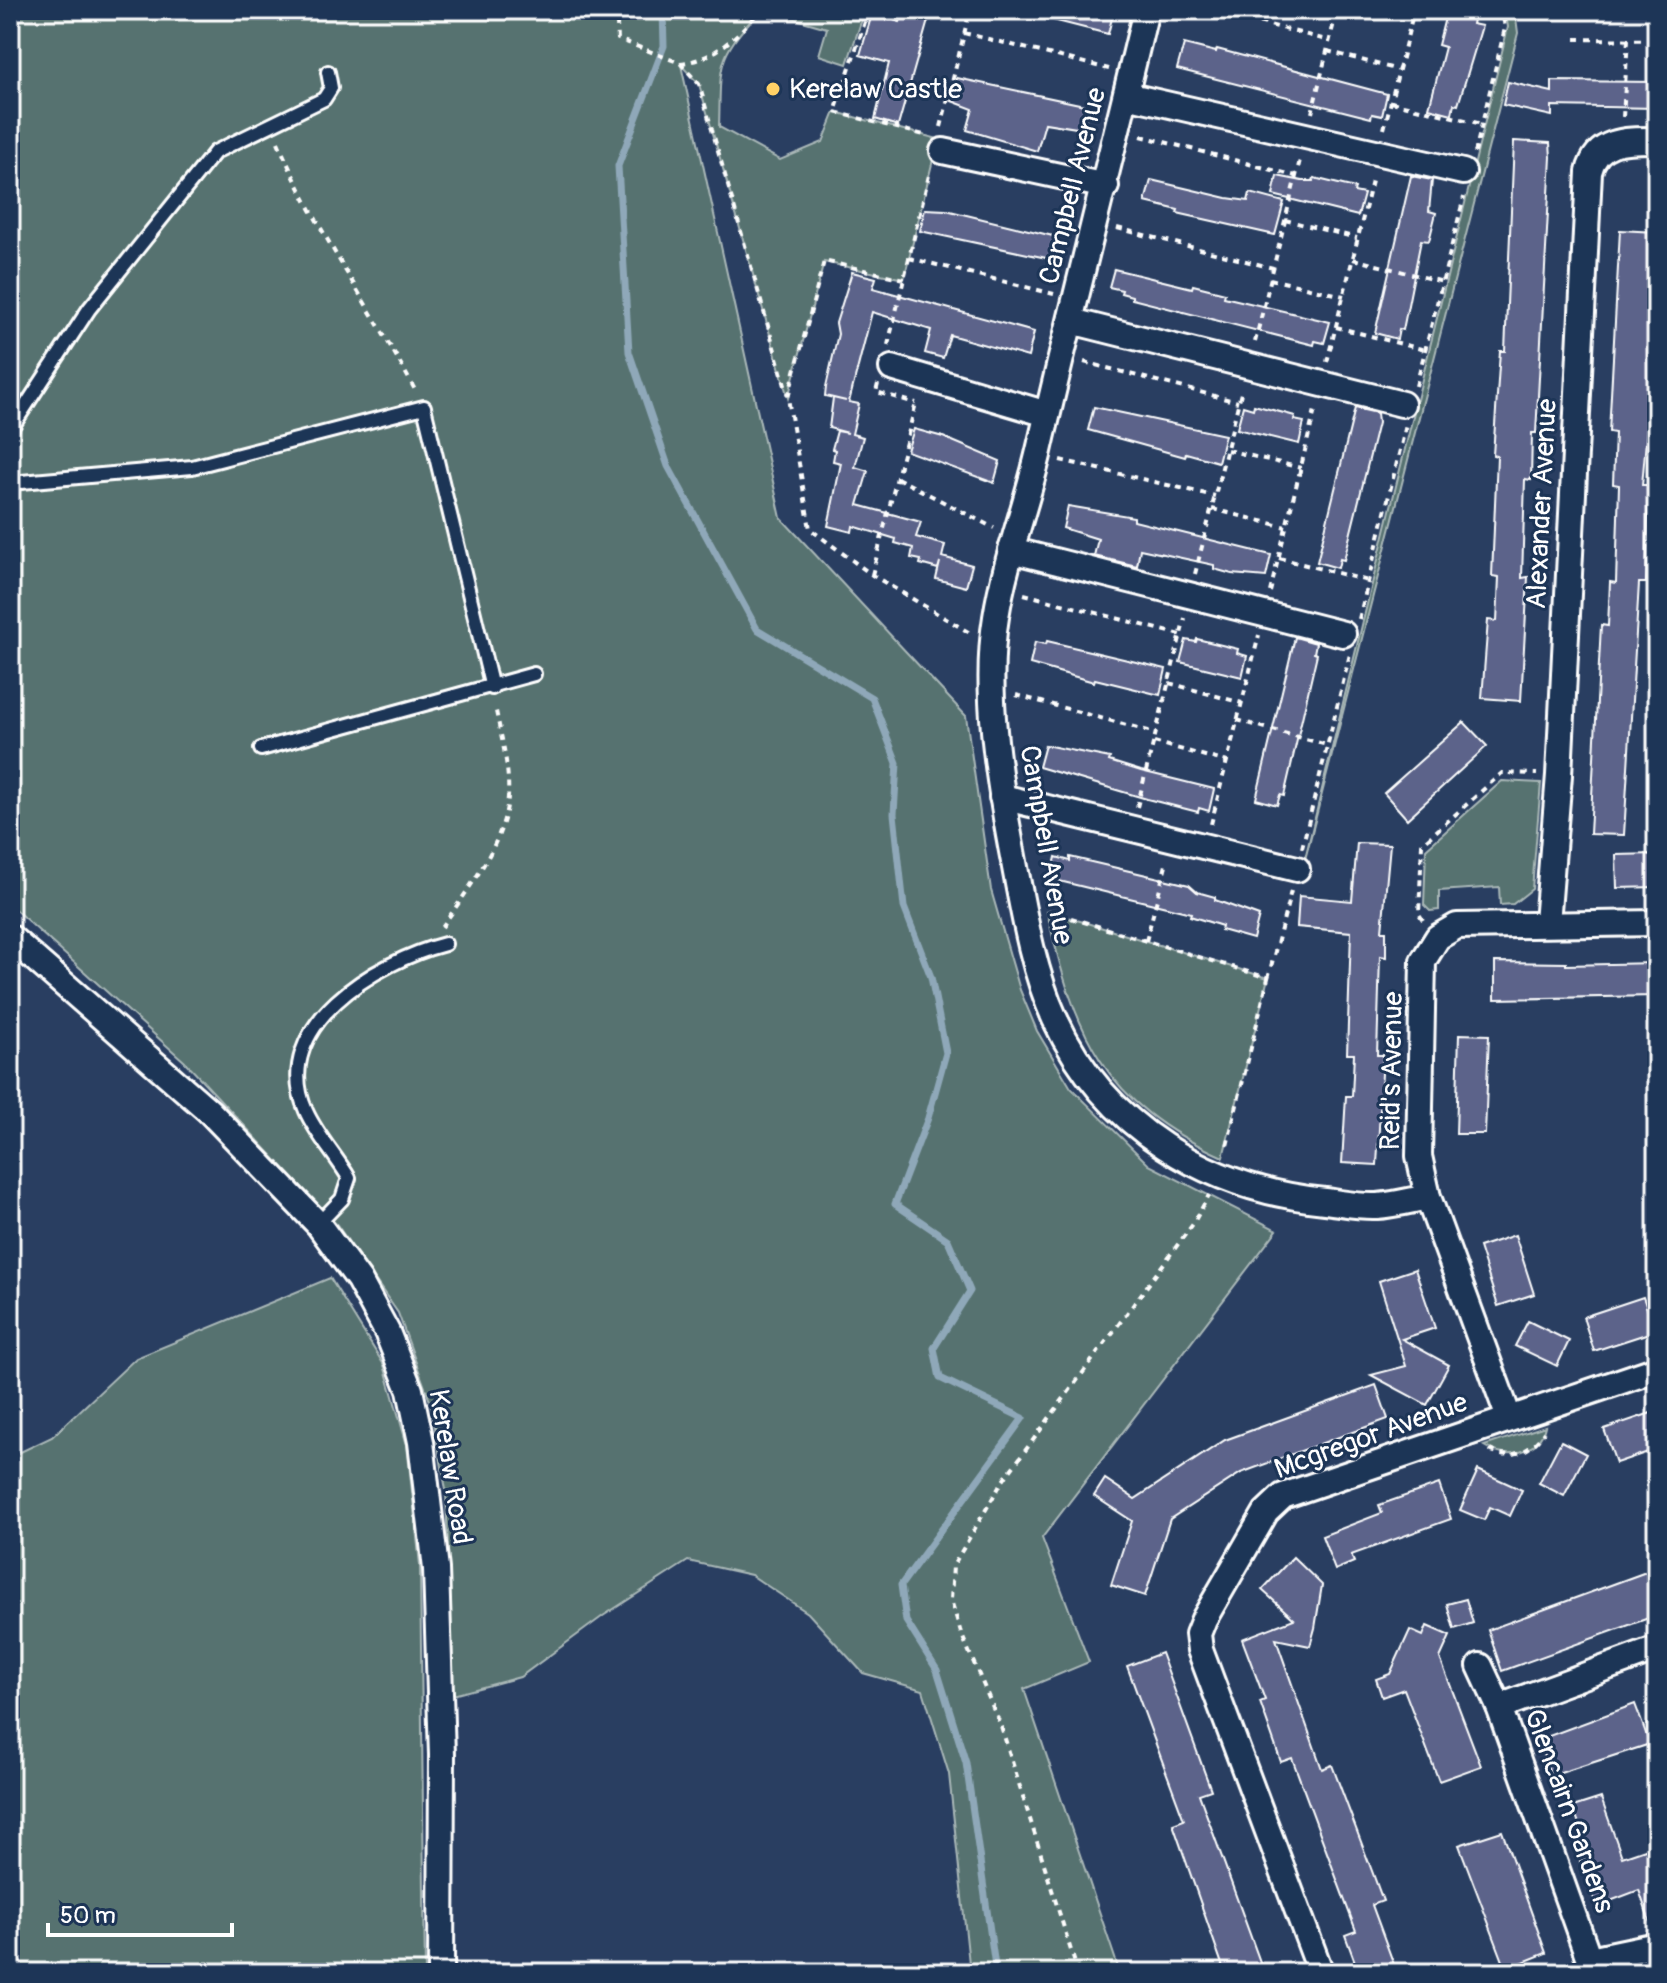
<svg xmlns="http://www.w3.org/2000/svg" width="1667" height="1983" font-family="Pangolin,sans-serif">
  <rect width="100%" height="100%" fill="#293e61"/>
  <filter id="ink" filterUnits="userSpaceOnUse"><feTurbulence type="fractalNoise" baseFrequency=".0125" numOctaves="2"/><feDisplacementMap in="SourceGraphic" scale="16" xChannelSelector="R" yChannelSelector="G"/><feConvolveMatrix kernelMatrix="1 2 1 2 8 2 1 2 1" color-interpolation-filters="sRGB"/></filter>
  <g filter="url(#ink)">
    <g fill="#567270" stroke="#aab8b8" stroke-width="2">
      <path d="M 10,10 L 761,10 C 715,58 721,63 719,127 L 780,160 L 823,142 L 835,112 L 938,139 L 904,279 L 824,262 L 788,398 L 699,84 L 681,65 L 781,518 L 966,716 L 991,890 L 1020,990 L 1037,1031 L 1071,1088 L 1149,1165 L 1277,1230 L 1042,1538 L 1089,1662 L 1024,1689 L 1120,1973 L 970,1973 L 949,1774 L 923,1690 L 863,1673 L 808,1613 L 751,1575 L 688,1561 L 603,1616 L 520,1677 L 453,1695 L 446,1490 L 431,1404 L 398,1313 L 337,1225 L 185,1062 L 10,905 Z"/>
      <path d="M 764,10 L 865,10 L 847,64 L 819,55 L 827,28 Z"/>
      <path d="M 1505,10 L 1515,10 L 1518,33 L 1301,875 L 1508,27 Z"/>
      <path d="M 1502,781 L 1541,783 L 1532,889 L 1513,904 L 1500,905 L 1499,887 L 1439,891 L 1439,910 L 1430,911 L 1424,905 L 1426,849 Z"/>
      <path d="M 1047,911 L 1268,978 L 1223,1157 C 1103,1104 1074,1033 1047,911 Z"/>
      <path d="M 330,1278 L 384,1365 L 407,1445 L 420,1565 L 425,1973 L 10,1973 L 10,1457 L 52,1437 L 136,1358 Z"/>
      <path d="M 1545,1426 C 1539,1454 1506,1460 1484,1446 Z"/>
    </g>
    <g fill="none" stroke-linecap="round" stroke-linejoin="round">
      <path stroke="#8fa8b9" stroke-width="7" d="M 663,10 L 664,46 L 618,166 L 629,352 L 668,466 L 757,629 L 872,698 L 897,763 L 894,814 L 904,907 L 931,977 L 946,1053 L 928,1118 L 895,1204 L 948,1240 L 970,1291 L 934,1348 L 940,1378 L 1023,1418 L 901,1585 L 906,1621 L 937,1670 L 966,1763 L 996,1973"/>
    </g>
    <g fill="#5b638a" stroke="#fff" stroke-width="2">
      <path d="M 904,10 L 931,10 L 898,126 L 875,119 L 889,63 L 860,55 L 872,14 L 900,22 Z"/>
      <path d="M 1041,10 L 1114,10 L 1108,34 L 1041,17 Z"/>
      <path d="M 1447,10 L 1475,10 L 1472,24 L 1482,26 L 1458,105 L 1454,104 L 1452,114 L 1429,108 L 1445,47 L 1438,45 Z"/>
      <path d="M 1184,44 L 1216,52 L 1217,49 L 1387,94 L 1382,116 L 1372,114 L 1371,118 L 1177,69 Z"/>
      <path d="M 957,78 L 1089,106 L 1083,129 L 1045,123 L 1037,151 L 967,130 L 973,109 L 952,101 Z"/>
      <path d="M 1552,81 L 1657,82 L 1657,108 L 1552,106 L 1552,116 L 1503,105 L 1508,82 L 1552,92 Z"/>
      <path d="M 1514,141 L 1550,143 L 1551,157 L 1536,433 L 1532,433 L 1531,480 L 1525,479 L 1522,578 L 1528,577 L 1521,701 L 1482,698 L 1488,620 L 1497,621 L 1499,577 L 1492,576 L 1497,456 L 1493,455 L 1500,351 L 1505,351 Z"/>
      <path d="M 1277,176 L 1302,181 L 1313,181 L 1314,178 L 1355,188 L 1354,192 L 1364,194 L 1358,216 L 1273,195 Z"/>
      <path d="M 1411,176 L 1432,180 L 1429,211 L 1436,213 L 1429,241 L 1421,240 L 1403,330 L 1399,329 L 1397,339 L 1375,333 Z"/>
      <path d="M 1151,180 L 1227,198 L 1248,201 L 1250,193 L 1284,202 L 1275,235 L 1177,213 L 1178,210 L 1145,202 Z"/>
      <path d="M 925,209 L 946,210 L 1057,237 L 1051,259 L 920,231 Z"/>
      <path d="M 1620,230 L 1655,232 L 1648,358 L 1652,358 L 1650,397 L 1642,485 L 1649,485 L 1646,583 L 1639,583 L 1624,835 L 1590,834 L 1601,625 L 1608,626 L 1610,582 L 1616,583 L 1619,485 L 1613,484 L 1615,433 L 1609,432 Z"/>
      <path d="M 1114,269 L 1192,288 L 1193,285 L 1225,293 L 1224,297 L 1330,322 L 1324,343 L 1315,341 L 1314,345 L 1132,299 L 1132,296 L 1121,293 L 1122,290 L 1109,287 Z"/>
      <path d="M 852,272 L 876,278 L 873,288 L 1034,332 L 1028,357 L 950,335 L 943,358 L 925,353 L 931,330 L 872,312 L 849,402 L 859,404 L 852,434 L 863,437 L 855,467 L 868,471 L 858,505 L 921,522 L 916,537 L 945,545 L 942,557 L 972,565 L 966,587 L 936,579 L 940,562 L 938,569 L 920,564 L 921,560 L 911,558 L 913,548 L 895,543 L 896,539 L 853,526 L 852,532 L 828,526 L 841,463 L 833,461 L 835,450 L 832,449 L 837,431 L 848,433 L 829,428 L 833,398 L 846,401 L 825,396 L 826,387 L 838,334 L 836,323 Z"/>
      <path d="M 1254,405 L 1295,416 L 1294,420 L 1304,422 L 1299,444 L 1237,429 L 1243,406 L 1253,409 Z"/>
      <path d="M 1094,407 L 1225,435 L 1218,462 L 1186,453 L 1185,457 L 1088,430 Z"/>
      <path d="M 1355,408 L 1377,413 L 1378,423 L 1344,560 L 1340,559 L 1338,568 L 1317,562 Z"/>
      <path d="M 914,429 L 943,437 L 1000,461 L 994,483 L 907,451 Z"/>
      <path d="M 1068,506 L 1134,517 L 1134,521 L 1271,555 L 1266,577 L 1232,574 L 1214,569 L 1214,565 L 1140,549 L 1137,566 L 1094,556 L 1098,539 L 1063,528 Z"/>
      <path d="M 1295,637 L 1316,643 L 1314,653 L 1317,654 L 1284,796 L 1280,795 L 1277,805 L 1256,799 Z"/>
      <path d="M 1197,639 L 1238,649 L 1237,653 L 1247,656 L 1242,677 L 1180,662 L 1186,640 L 1196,642 Z"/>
      <path d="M 1047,641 L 1166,669 L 1160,695 L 1095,679 L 1094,682 L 1030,664 L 1035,642 L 1046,644 Z"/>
      <path d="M 1464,722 L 1487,746 L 1407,819 L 1384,793 Z"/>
      <path d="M 1045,745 L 1110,758 L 1109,761 L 1141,771 L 1214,789 L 1209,811 L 1199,808 L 1198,812 L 1147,799 L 1039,767 Z"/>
      <path d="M 1357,843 L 1390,844 L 1382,931 L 1386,931 L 1386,957 L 1380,956 L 1377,1055 L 1383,1055 L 1377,1165 L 1342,1163 L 1346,1096 L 1352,1096 L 1354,1054 L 1347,1054 L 1351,932 L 1297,927 L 1299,896 L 1352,901 Z"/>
      <path d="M 1657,854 L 1657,887 L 1617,888 L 1616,855 Z"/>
      <path d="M 1056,857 L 1070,861 L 1070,857 L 1189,885 L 1197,892 L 1215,897 L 1215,900 L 1259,916 L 1253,939 L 1221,930 L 1222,926 L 1190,916 L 1191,913 L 1051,879 Z"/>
      <path d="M 1495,962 L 1566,963 L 1566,965 L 1655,963 L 1655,996 L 1495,999 Z"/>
      <path d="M 1459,1034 L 1489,1035 L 1485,1134 L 1456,1134 Z"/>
      <path d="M 1515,1235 L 1534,1294 L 1498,1306 L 1479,1247 Z"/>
      <path d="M 1415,1269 L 1435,1328 L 1402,1339 L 1449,1365 L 1427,1405 L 1371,1375 L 1406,1366 L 1379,1281 Z"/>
      <path d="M 1643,1297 L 1655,1331 L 1594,1351 L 1583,1317 Z"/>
      <path d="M 1528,1321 L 1569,1341 L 1557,1366 L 1515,1346 Z"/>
      <path d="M 1376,1385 L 1388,1419 L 1241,1473 L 1170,1519 L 1145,1596 L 1111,1585 L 1132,1521 L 1094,1496 L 1105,1479 L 1135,1499 L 1225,1440 Z"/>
      <path d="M 1657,1411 L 1657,1449 L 1616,1463 L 1604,1429 Z"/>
      <path d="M 1561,1441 L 1586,1454 L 1564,1496 L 1539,1483 Z"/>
      <path d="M 1478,1470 L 1522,1490 L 1510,1516 L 1490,1507 L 1484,1520 L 1460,1510 Z"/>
      <path d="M 1439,1484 L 1451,1519 L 1351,1555 L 1354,1562 L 1335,1570 L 1322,1536 L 1382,1513 L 1379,1505 Z"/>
      <path d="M 1293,1557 L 1322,1585 L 1315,1628 L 1310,1646 L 1276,1639 L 1322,1769 L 1332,1765 L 1372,1871 L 1383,1901 L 1372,1905 L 1397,1973 L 1359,1973 L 1345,1935 L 1356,1931 L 1292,1758 L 1281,1762 L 1260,1702 L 1265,1700 L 1242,1639 L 1294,1619 L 1262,1590 Z"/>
      <path d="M 1657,1568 L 1657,1615 L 1502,1671 L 1488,1630 Z"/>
      <path d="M 1466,1599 L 1473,1623 L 1454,1629 L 1447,1604 Z"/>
      <path d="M 1427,1626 L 1450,1636 L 1440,1658 L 1481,1766 L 1439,1781 L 1404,1689 L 1382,1697 L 1376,1679 L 1390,1674 L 1410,1630 L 1423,1636 Z"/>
      <path d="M 1161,1653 L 1211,1790 L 1199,1794 L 1264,1973 L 1225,1973 L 1173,1824 L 1184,1820 L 1127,1666 Z"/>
      <path d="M 1635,1704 L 1650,1744 L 1551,1776 L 1538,1740 Z"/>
      <path d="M 1601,1798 L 1622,1857 L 1657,1845 L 1657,1930 L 1653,1931 L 1639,1890 L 1597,1906 L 1580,1861 L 1591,1857 L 1573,1807 Z"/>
      <path d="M 1502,1831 L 1546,1953 L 1506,1969 L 1459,1845 Z"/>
    </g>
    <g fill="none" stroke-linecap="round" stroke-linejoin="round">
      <defs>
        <g id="lane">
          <path d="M 10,430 L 89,309 L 215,152 L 324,99 L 331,88 L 328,72"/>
          <path d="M 10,483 L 192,467 L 424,407 L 492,688"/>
          <path d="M 261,749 L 534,674"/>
          <path d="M 318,1224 L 342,1199 L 349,1178 C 336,1156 316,1134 306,1111 C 268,1026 378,961 445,944"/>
        </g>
        <g id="street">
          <path d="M 1146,10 C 1111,157 1073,304 1039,451 C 1026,507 1005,560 996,617 C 984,688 998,776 1011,846 C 1022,903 1031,966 1055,1019 C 1105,1128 1208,1189 1325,1201 C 1342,1203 1360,1207 1377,1206 C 1394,1205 1412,1200 1428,1197"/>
          <path d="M 1126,95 L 1463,172"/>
          <path d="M 943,151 L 1106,186"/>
          <path d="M 1071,321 L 1402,404"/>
          <path d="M 892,368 L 1047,414"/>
          <path d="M 1011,550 L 1343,634"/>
          <path d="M 1002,797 L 1297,869"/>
          <path d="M 1547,923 L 1559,775 L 1589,172 C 1597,138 1628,140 1657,140"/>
          <path d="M 10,937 L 209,1111 L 318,1224 L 359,1280 L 387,1332 L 410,1390 L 421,1442 L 436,1569 L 442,1755 L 441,1973"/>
          <path d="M 1509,1418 L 1428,1197 L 1419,1156 L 1423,961 L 1438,937 L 1457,926 L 1657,923"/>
          <path d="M 1480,1666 L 1499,1707"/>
          <path d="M 1590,1959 L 1657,1945"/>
          <path d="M 1321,1973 L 1200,1650 L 1198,1634 L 1204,1619 L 1266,1512 L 1283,1496 L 1657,1369"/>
          <path d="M 1594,1973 L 1499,1707 L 1657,1649"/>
        </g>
      </defs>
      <use href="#lane" stroke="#fff" stroke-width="18"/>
      <use href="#street" stroke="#fff" stroke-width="30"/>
      <g stroke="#fff" stroke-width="4" stroke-dasharray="6 6" stroke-linecap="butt">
        <path d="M 616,10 L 618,39 L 680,63 L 699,84 L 788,396"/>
        <path d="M 869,10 L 835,112 L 924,135"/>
        <path d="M 1213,10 L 1330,41"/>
        <path d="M 964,33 L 1109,69"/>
        <path d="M 1575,39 L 1657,40"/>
        <path d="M 1327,51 L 1399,70"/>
        <path d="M 680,63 C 716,60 737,35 761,10"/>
        <path d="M 1391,102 L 1482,124"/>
        <path d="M 1312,113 L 1337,10"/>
        <path d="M 1623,117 L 1628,39"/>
        <path d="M 941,127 L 970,10"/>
        <path d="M 1384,129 L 1414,10"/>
        <path d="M 1141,136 L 1296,176"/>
        <path d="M 278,142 C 315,229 370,306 415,390"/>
        <path d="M 1475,153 L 1505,28 L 1502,10"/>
        <path d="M 1285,220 L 1357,238"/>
        <path d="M 1117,228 L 1273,268"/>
        <path d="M 909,258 L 1054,294"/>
        <path d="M 1353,259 L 1443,282"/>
        <path d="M 904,279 L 824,261 L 788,398 L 810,529 L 872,575 L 970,633"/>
        <path d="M 1270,279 L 1344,296"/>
        <path d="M 1336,327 L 1425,350"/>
        <path d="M 1255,342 L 1300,160"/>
        <path d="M 888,345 L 930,171"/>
        <path d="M 1084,362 L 1238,402"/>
        <path d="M 1327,362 L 1373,177"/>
        <path d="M 878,384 L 876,392 L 916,403"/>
        <path d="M 1416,386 L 1464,197"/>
        <path d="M 1227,450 L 1301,468"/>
        <path d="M 1060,460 L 1215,496"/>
        <path d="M 897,478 L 994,528"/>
        <path d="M 1212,509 L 1286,527"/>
        <path d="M 1279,558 L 1368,581"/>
        <path d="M 1195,574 L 1242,389"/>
        <path d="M 872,575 L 916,403"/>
        <path d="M 1270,592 L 1316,406"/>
        <path d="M 1024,594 L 1181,635"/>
        <path d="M 1359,619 L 1406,425"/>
        <path d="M 1169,683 L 1242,703"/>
        <path d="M 1016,695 L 1156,733"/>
        <path d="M 1237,720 L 1327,745"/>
        <path d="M 1154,742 L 1227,762"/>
        <path d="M 1137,807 L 1185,618"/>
        <path d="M 1211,824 L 1259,635"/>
        <path d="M 1302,848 L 1350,654"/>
        <path d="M 1048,911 L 1268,978 L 1226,1150"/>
        <path d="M 1423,920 L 1419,914 L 1422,844 L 1502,773 L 1537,774"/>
        <path d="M 442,927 C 466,892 500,849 507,806 C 512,773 501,738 495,706"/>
        <path d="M 1146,941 L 1167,861"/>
        <path d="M 1268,978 L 1291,891"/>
        <path d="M 1490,1450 C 1510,1461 1533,1451 1544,1432"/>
        <path d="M 1078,1973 L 1001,1726 L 961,1633 L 951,1600 L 953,1566 L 1002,1482 L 1193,1224 L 1209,1195"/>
      </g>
      <use href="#lane" stroke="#1d3557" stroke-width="12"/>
      <use href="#street" stroke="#1d3557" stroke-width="24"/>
    </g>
  </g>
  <circle fill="#ffd166" stroke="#1d3557" stroke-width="3" cx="773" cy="89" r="8"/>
  <g text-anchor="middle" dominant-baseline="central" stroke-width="6" stroke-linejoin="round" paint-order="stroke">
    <g font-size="28" fill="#fff" stroke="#1d3557" text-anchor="start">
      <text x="789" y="89">Kerelaw Castle</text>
    </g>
    <g font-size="28" fill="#fff" stroke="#1d3557">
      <text transform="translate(1073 186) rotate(-76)">Campbell Avenue</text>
      <text transform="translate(1542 504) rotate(-87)">Alexander Avenue</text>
      <text transform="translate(1046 845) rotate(80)">Campbell Avenue</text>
      <text transform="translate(1392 1071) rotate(-89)">Reid's Avenue</text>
      <text transform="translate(1371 1436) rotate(-20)">Mcgregor Avenue</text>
      <text transform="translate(450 1467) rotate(81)">Kerelaw Road</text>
      <text transform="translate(1569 1811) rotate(70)">Glencairn Gardens</text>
    </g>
  </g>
  <rect width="1667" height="1983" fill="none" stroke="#1d3557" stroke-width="40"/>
  <rect x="20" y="20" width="1627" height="1943" fill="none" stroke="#fff" stroke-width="3" filter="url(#ink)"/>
  <path d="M48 1923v12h184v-12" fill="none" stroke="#ffffff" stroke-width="4"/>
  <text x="60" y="1923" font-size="24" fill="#ffffff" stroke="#1d3557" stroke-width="6" paint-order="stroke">50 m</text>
</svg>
